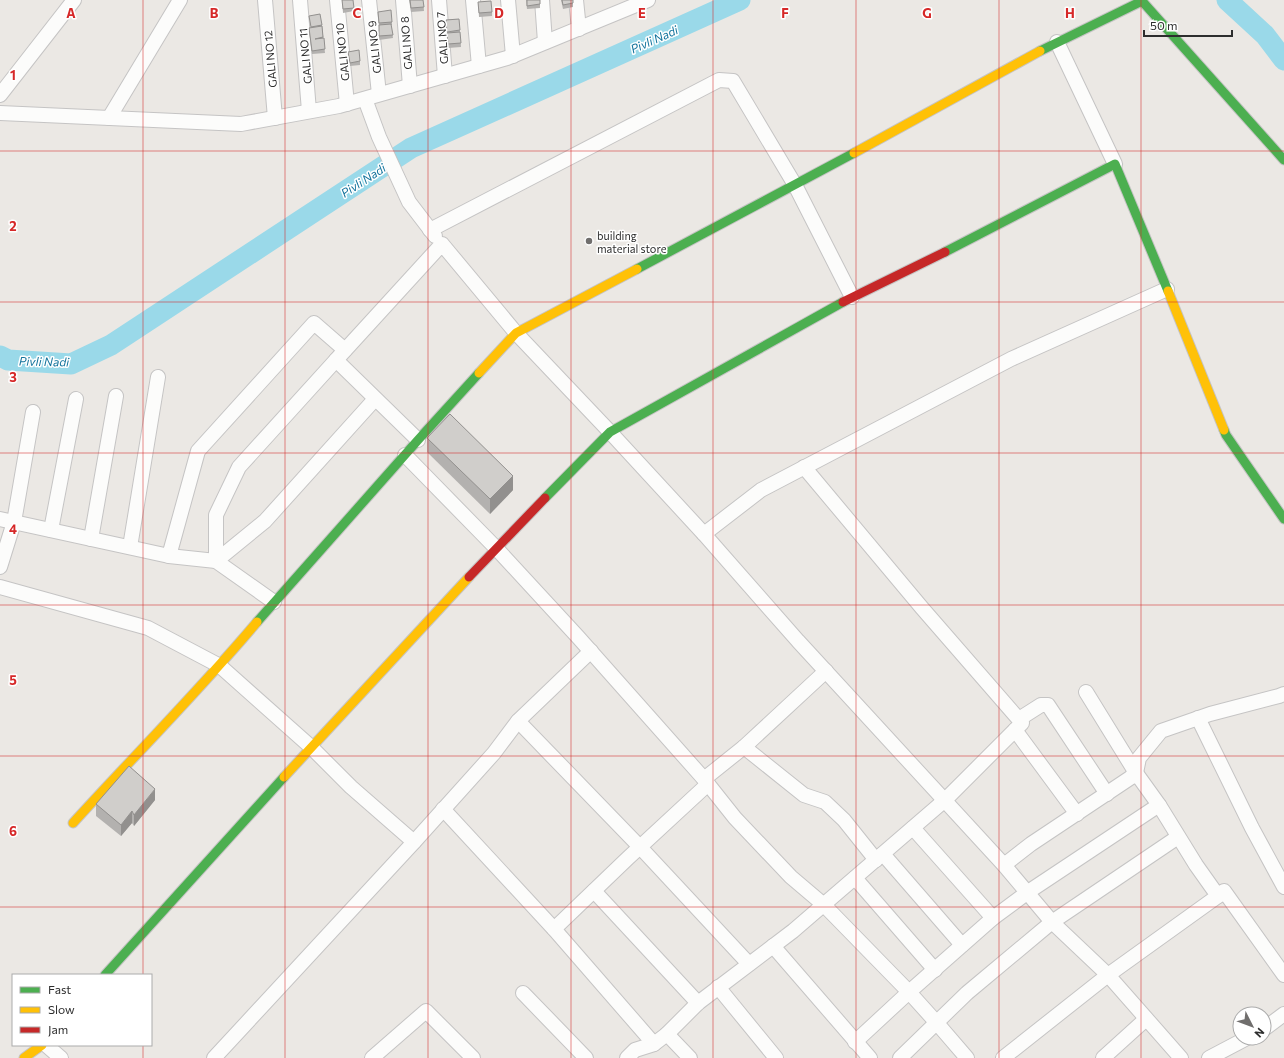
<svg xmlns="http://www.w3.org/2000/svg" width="1284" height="1058" font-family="Commissioner,sans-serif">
  <rect width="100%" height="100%" fill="#ebe8e4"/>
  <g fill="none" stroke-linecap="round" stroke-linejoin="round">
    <g stroke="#9ad9e9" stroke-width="21">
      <path d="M 1227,0 L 1265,35 L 1284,60"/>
      <path d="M 0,356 L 8,360 L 71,364 L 111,345 L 411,148 L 740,0"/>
    </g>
    <defs>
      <g id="street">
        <path d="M 265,0 L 275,118"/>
        <path d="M 300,0 L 309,111"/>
        <path d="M 337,0 L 347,104"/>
        <path d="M 369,0 L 379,94"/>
        <path d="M 403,0 L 410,86"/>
        <path d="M 439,0 L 445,76"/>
        <path d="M 473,0 L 479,66"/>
        <path d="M 508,0 L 513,56"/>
        <path d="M 542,0 L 545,42"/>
        <path d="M 576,0 L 579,29"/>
        <path d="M 1057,42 L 1115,164"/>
        <path d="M 0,95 L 74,0"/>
        <path d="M 365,99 L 379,137 L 409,202 L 435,236"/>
        <path d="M 0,113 L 241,124 L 339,106 L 507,58 L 648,0"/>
        <path d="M 109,118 L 180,0"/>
        <path d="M 430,230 L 719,80 L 733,81 L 795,185 L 852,297"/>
        <path d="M 418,440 L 336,360 L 442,244 L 516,333 L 610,432 L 704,534 L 798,641 L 1004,865 L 1031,844 L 1130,778 L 1136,773 L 1139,758 L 1161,731 L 1210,714 L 1279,696 L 1284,694"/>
        <path d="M 405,455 L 496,548 L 578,637 L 704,779"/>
        <path d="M 0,519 L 169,556 L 198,451 L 314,323 L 345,350"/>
        <path d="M 51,530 L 76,399"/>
        <path d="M 704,534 L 761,490 L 1011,359 L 1167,289"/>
        <path d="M 91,539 L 116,396"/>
        <path d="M 130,547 L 158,377"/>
        <path d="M 169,556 L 216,561 L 274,602"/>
        <path d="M 216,561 L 216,515 L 239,467 L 336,360"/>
        <path d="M 216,561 L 265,521 L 375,399"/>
        <path d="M 0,567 L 14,522 L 33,412"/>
        <path d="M 0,587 L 148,628 L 220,666 L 311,747 L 351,787 L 414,842"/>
        <path d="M 826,671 L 744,747 L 804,795 L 825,802 L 844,820 L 876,860"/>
        <path d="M 1198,718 L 1252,828 L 1284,887"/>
        <path d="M 1019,719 L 1041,705 L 1048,705 L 1107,794"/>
        <path d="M 518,721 L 640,847 L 749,964"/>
        <path d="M 1015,730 L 1077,814"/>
        <path d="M 744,747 L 704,779 L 735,818 L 791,877 L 824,905 L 909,992 L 936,1022 L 967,1058"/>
        <path d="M 443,809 L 554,929"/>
        <path d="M 913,828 L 993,918"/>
        <path d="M 883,854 L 962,945"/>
        <path d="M 1004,865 L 1052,922 L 1108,975 L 1181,1058"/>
        <path d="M 855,878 L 935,970"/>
        <path d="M 594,891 L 698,1003"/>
        <path d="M 1218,896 L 1224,891 L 1284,975"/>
        <path d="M 773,946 L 870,1058"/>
        <path d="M 718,987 L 776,1058"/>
        <path d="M 523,993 L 586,1058"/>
        <path d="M 1264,1029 L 1284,1014"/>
        <path d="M 667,1034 L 690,1058"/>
        <path d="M 855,1042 L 909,992 L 993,918 L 1028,892 L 1159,805"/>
        <path d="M 654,1044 L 554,929 L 628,858 L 708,784"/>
        <path d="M 46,1045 L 61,1058"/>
        <path d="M 214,1058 L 414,842 L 494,753 L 518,721 L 591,651"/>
        <path d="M 372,1058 L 426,1011 L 473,1058"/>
        <path d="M 627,1058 L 635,1050 L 654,1044 L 667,1034 L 698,1003 L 793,931 L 945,800 L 1022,723 L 922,608 L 804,467"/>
        <path d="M 900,1058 L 967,993 L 1052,922 L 1178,837"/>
        <path d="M 1003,1058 L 1108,975 L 1218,896 L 1196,865 L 1159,805 L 1136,773 L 1086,692"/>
        <path d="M 1103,1058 L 1146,1019"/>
        <path d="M 1209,1058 L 1247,1038"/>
      </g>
      <g id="fast">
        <path d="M 1040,51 L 1142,1 L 1284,160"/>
        <path d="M 945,252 L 1115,164 L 1168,291"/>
        <path d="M 637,269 L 854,153"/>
        <path d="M 1224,430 L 1226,435 L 1284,519"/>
        <path d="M 545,498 L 610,432 L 843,302"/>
        <path d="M 257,622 L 418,440 L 479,373"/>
        <path d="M 105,975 L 284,777"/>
      </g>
      <g id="slow">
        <path d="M 854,153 L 1040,51"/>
        <path d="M 1168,291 L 1224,430"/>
        <path d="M 479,373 L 516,333 L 637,269"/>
        <path d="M 284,777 L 469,577"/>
        <path d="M 73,823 C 134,756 198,692 257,622"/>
        <path d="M 24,1058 L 42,1045"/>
      </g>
      <g id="jam">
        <path d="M 843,302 L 945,252"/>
        <path d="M 469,577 L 545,498"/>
      </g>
    </defs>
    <use href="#street" stroke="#c5c4c4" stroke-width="16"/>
    <use href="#fast" stroke="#c5c4c4" stroke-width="11"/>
    <use href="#slow" stroke="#c5c4c4" stroke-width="11"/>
    <use href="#jam" stroke="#c5c4c4" stroke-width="11"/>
    <use href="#street" stroke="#fcfcfb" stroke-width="14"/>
    <use href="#fast" stroke="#4caf50" stroke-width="9"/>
    <use href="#slow" stroke="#ffc107" stroke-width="9"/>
    <use href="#jam" stroke="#c62828" stroke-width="9"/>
  </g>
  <g fill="#b3b1af">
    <path d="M 342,0 L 354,8 L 354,11 L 343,13 Z"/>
    <path d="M 409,0 L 423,0 L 424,11 L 411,12 Z"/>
    <path d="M 526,0 L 540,0 L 540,8 L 527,9 Z"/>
    <path d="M 561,0 L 573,0 L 573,7 L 563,9 Z"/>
    <path d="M 478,2 L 492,12 L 492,16 L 479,17 Z"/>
    <path d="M 378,12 L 392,22 L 392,25 L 391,25 L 393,38 L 379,40 L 379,25 Z"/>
    <path d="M 309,16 L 322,25 L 325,53 L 312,54 L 309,31 L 309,28 L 311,27 Z"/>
    <path d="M 459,19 L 461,47 L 448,48 L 446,20 Z"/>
    <path d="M 348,52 L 360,61 L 360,65 L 350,66 Z"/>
    <path d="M 427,438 L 513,490 L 490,514 L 427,452 Z"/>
    <path d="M 155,800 L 134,826 L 132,823 L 121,836 L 96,816 L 96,804 Z"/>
  </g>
  <g fill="#92908e">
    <path d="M 513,476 L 513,490 L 490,514 L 490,499 Z"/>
    <path d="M 155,789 L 155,800 L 134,826 L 134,815 Z"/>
    <path d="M 132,811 L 132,823 L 121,836 L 121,825 Z"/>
  </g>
  <g fill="#d0cecb" stroke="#92908e">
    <path d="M 342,0 L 353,0 L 354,8 L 343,9 Z"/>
    <path d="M 410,0 L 423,0 L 424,7 L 411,8 Z"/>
    <path d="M 527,0 L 540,0 L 540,4 L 527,6 Z"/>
    <path d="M 562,0 L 573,0 L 573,3 L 563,5 Z"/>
    <path d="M 491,1 L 492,12 L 479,13 L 478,2 Z"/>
    <path d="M 391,10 L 392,22 L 379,23 L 378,12 Z"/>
    <path d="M 320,14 L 322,25 L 311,27 L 309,16 Z"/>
    <path d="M 459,19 L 460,30 L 447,32 L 446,20 Z"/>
    <path d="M 391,24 L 393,35 L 379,36 L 379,25 Z"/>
    <path d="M 322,26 L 323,37 L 315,39 L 324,38 L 325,49 L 312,51 L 309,28 Z"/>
    <path d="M 460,32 L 461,43 L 448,44 L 447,33 Z"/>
    <path d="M 359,50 L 360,61 L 350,63 L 348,52 Z"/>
    <path d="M 450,414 L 513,476 L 490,499 L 427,438 Z"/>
    <path d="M 129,766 L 155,789 L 134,815 L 132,811 L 121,825 L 96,804 Z"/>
  </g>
  <path fill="none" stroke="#d62828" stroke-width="1" stroke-opacity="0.55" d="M 143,0 L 143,975M 285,0 L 285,1058M 428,0 L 428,1058M 571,0 L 571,1058M 713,0 L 713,1058M 856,0 L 856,1058M 999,0 L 999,1058M 1141,0 L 1141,1058M 0,151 L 1284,151M 0,302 L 1284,302M 0,453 L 1284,453M 0,605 L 1284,605M 0,756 L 1284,756M 0,907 L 1284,907M 143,1045 L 143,1058"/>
  <circle fill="#706e6d" stroke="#fff" stroke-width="1.5" cx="589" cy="241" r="4"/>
  <g text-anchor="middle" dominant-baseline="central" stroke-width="3" stroke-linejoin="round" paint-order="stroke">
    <g font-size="11" fill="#2d2d2d" stroke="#fff">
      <text transform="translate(442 38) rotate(-94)">GALI NO 7</text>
      <text transform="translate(406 43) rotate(-94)">GALI NO 8</text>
      <text transform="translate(374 47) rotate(-96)">GALI NO 9</text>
      <text transform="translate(342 52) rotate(-96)">GALI NO 10</text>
      <text transform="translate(305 56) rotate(-95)">GALI NO 11</text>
      <text transform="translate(270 59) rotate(-95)">GALI NO 12</text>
    </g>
    <g font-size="11" fill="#2d2d2d" stroke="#fff" text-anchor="start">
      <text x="597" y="235">building<tspan x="597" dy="13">material store</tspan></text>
    </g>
    <g font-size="12" font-style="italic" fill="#12739c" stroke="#fff">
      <text transform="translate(654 39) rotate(-24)">Pivli Nadi</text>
      <text transform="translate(363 180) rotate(-33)">Pivli Nadi</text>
      <text transform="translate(44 361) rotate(1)">Pivli Nadi</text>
    </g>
  </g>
  <g font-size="13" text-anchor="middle" font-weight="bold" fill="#d62828" stroke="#fff" stroke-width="3" stroke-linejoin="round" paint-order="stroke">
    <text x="71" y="18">A</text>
    <text x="214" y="18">B</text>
    <text x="357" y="18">C</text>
    <text x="499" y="18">D</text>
    <text x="642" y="18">E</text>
    <text x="785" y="18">F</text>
    <text x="927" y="18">G</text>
    <text x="1070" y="18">H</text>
    <text x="13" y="80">1</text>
    <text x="13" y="231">2</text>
    <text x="13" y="382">3</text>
    <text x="13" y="534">4</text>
    <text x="13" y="685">5</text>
    <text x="13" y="836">6</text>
  </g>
  <rect x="12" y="974" width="140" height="72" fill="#ffffff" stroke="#ababab"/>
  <rect x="20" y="987" width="20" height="6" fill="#4caf50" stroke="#ababab"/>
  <text x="48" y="994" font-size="12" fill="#2d2d2d">Fast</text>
  <rect x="20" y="1007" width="20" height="6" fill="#ffc107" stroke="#ababab"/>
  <text x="48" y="1014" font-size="12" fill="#2d2d2d">Slow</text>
  <rect x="20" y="1027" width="20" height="6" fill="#c62828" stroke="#ababab"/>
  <text x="48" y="1034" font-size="12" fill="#2d2d2d">Jam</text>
  <g transform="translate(1252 1026) rotate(132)"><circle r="19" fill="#ffffff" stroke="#ababab"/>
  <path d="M0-3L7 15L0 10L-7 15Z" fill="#706e6d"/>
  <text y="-6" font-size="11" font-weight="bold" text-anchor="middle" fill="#2d2d2d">N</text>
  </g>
  <path d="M1144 30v6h88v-6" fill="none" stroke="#2d2d2d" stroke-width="2"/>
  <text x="1150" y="30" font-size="12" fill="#2d2d2d" stroke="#ffffff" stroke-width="3" paint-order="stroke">50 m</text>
</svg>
